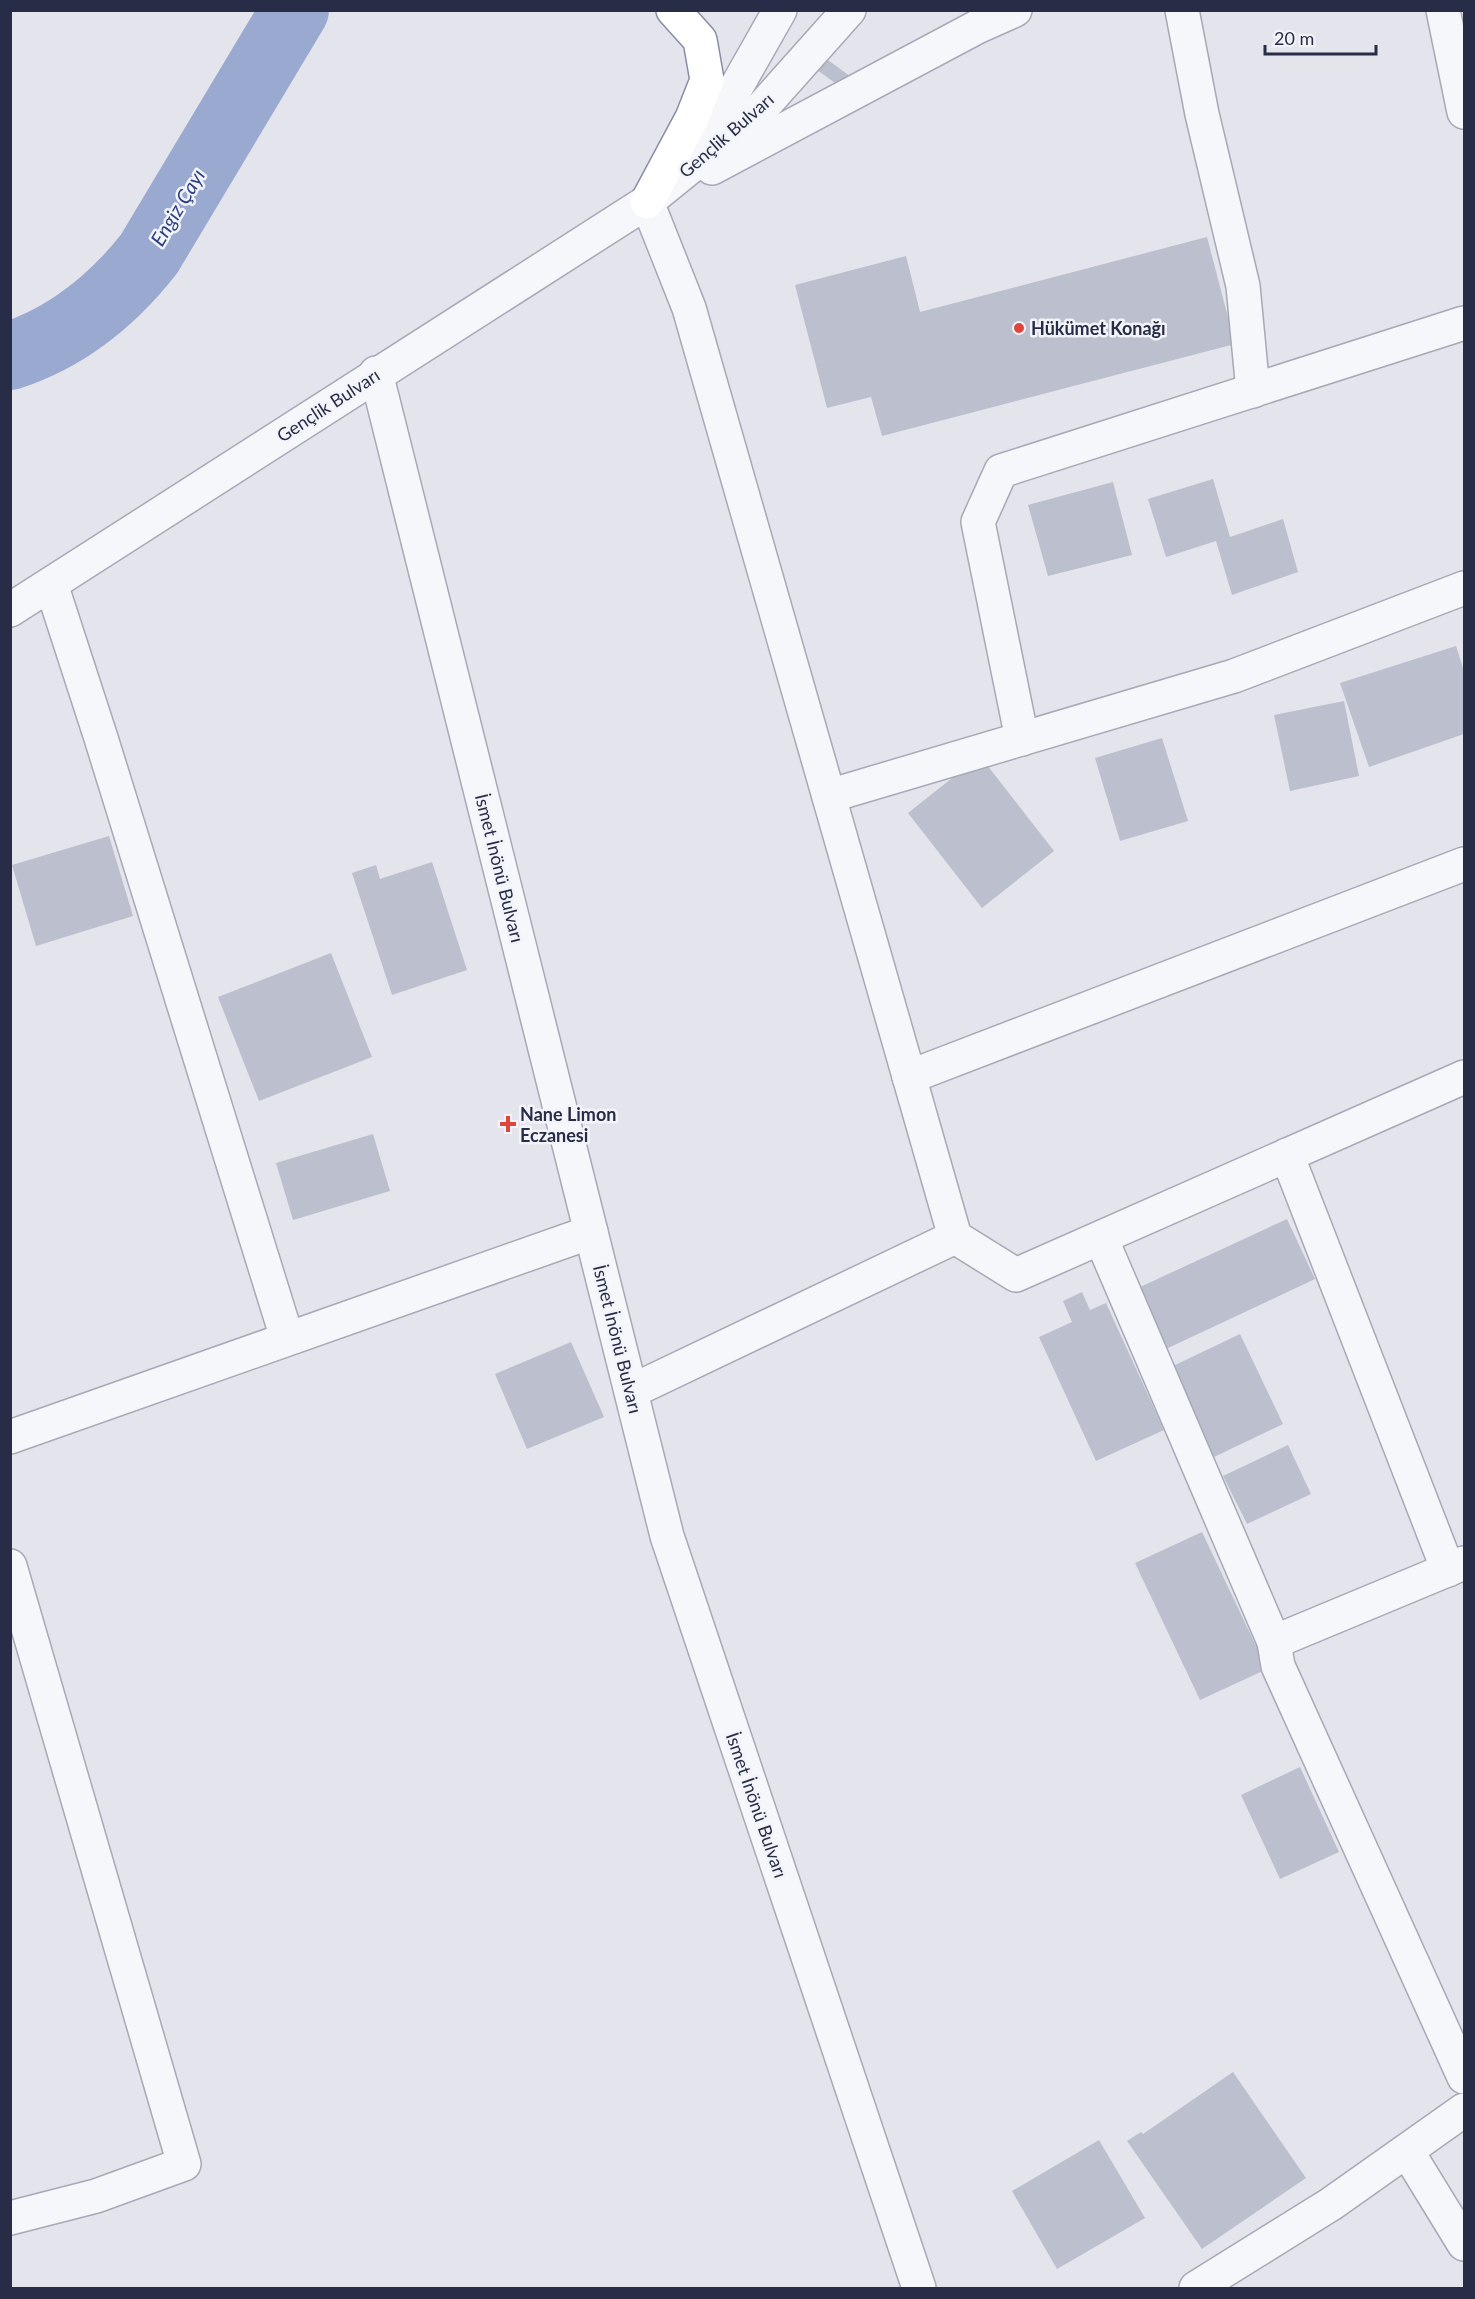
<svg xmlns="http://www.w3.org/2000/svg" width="1475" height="2299" font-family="Lato,sans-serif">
  <rect width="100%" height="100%" fill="#e3e4ec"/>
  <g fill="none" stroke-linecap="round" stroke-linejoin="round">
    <path stroke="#9aa9d0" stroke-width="68" d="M 10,356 C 68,337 112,301 149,254 L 295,10"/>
  </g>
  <g fill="#bcbfcd">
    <path d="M 821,55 L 854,79 L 842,88 L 813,67 Z"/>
    <path d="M 1207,237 L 1235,344 L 882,436 L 871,397 L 827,408 L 795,285 L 906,256 L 920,312 Z"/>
    <path d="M 1213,479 L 1230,537 L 1283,519 L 1298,572 L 1232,595 L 1216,541 L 1166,557 L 1148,499 Z"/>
    <path d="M 1113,482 L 1132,555 L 1048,576 L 1028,505 Z"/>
    <path d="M 1456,646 L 1464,671 L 1464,734 L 1369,767 L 1340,683 Z"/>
    <path d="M 1344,701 L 1359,776 L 1290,791 L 1274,715 Z"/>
    <path d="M 1162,738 L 1188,821 L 1120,841 L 1095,758 Z"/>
    <path d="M 980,756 L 1054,851 L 982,908 L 908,813 Z"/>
    <path d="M 109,836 L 133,916 L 36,946 L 12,865 Z"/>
    <path d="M 432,862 L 467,970 L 392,995 L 352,873 L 376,865 L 380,879 Z"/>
    <path d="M 331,953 L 372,1057 L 259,1101 L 218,997 Z"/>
    <path d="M 373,1134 L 390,1191 L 293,1220 L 276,1163 Z"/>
    <path d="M 1287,1219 L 1315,1279 L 1166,1349 L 1138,1288 Z"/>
    <path d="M 1082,1292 L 1090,1310 L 1106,1303 L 1164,1430 L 1096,1461 L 1039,1337 L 1072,1322 L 1063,1301 Z"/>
    <path d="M 1240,1334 L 1283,1424 L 1214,1457 L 1171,1367 Z"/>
    <path d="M 571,1342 L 604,1417 L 527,1449 L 495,1374 Z"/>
    <path d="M 1288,1445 L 1311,1494 L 1247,1524 L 1223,1476 Z"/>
    <path d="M 1202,1532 L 1267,1669 L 1200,1700 L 1135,1563 Z"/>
    <path d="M 1300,1767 L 1339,1852 L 1280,1879 L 1241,1795 Z"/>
    <path d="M 1233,2072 L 1306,2178 L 1202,2249 L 1127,2141 L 1141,2132 L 1143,2134 Z"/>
    <path d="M 1099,2140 L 1145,2218 L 1057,2269 L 1012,2191 Z"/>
  </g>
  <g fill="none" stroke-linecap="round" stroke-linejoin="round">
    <defs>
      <g id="minor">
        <path d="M 1182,10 L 1202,114 L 1243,286 L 1253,391"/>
        <path d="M 1443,10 L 1464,112"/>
        <path d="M 689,149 L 729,100 L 780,10"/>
        <path d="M 712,168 L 977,27 L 1015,10"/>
        <path d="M 647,202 L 689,308 L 955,1237 L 1016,1275 L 1464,1077"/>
        <path d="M 376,373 L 667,1536 L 919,2288"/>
        <path d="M 51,584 L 101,738 L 287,1338"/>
        <path d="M 10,610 L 647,202 L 759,111 L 849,10"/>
        <path d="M 1022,739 L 978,522 L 1001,471 L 1464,323"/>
        <path d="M 829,796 L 1234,676 L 1464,588"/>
        <path d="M 909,1077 L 1464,864"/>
        <path d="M 1287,1155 L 1448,1570"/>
        <path d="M 1101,1238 L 1274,1642 L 1278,1666 L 1464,2077"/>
        <path d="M 632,1391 L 955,1237"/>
        <path d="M 10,1437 L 591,1232"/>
        <path d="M 10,1566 L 184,2164 L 96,2196 L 10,2218"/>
        <path d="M 1274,1642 L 1464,1563"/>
        <path d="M 1407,2151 L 1464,2244"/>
        <path d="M 1196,2288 L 1331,2204 L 1464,2110"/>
      </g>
      <path id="highway" d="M 647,202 L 692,118 L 707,80 L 700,40 L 673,10"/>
    </defs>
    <use href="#minor" stroke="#a7a9b7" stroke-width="36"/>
    <use href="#highway" stroke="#888da5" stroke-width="36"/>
    <use href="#minor" stroke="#f6f7fa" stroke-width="33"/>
    <use href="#highway" stroke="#fff" stroke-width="33"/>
  </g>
  <g fill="#de463c" stroke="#f3f4f9" stroke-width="2">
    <circle cx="1019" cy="328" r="6"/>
    <path d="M505 1115h6v6h6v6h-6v6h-6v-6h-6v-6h6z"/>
  </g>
  <g text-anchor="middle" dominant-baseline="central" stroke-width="5" stroke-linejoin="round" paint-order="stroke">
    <g font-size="18" fill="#282d47" stroke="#f3f4f9">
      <text transform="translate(726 135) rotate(-41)">Gençlik Bulvarı</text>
      <text transform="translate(328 405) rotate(-33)">Gençlik Bulvarı</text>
      <text transform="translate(500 868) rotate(76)">İsmet İnönü Bulvarı</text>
      <text transform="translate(618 1339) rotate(76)">İsmet İnönü Bulvarı</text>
      <text transform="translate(757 1805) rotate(71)">İsmet İnönü Bulvarı</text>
    </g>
    <g font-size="18" font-weight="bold" fill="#282d47" stroke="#f3f4f9" text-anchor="start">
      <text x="1031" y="328">Hükümet Konağı</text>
      <text x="520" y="1114">Nane Limon<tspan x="520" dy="21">Eczanesi</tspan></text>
    </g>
    <g font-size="20" font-style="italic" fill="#2d4080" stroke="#f3f4f9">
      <text transform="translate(177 207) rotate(-59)">Engiz Çayı</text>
    </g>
  </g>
  <rect width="1475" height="2299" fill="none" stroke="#282d47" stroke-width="24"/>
  <path d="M1265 45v9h111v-9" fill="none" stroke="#282d47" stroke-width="3"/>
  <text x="1274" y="45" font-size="18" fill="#282d47" stroke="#f3f4f9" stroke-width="4.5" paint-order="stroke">20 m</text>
</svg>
